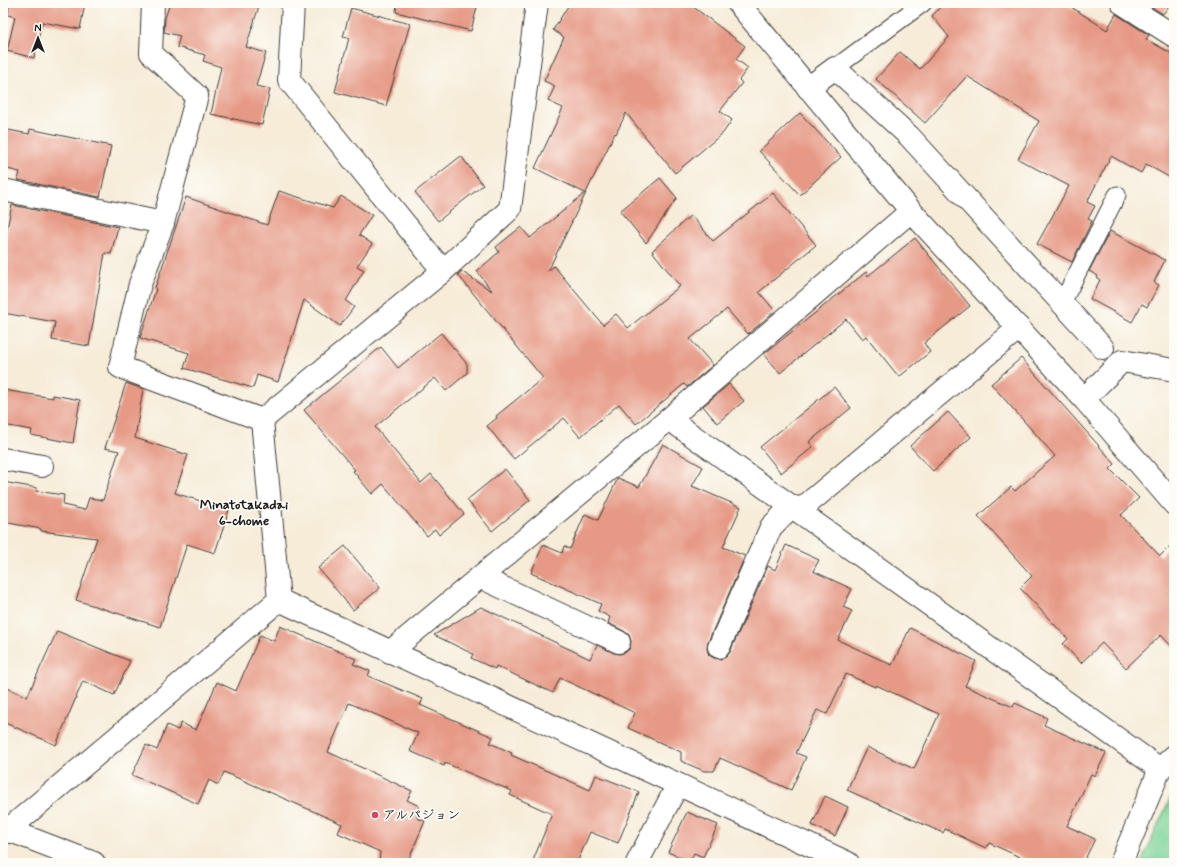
<svg xmlns="http://www.w3.org/2000/svg" width="1177" height="866" font-family="Mynerve,'Klee One',sans-serif">
  <rect width="100%" height="100%" fill="#fdfcf7"/>
  <filter id="ink" filterUnits="userSpaceOnUse"><feTurbulence type="fractalNoise" baseFrequency=".025" numOctaves="2"/><feDisplacementMap in="SourceGraphic" scale="8" xChannelSelector="R" yChannelSelector="G"/><feConvolveMatrix kernelMatrix="1 2 1 2 8 2 1 2 1" color-interpolation-filters="sRGB"/></filter>
  <filter id="wash" filterUnits="userSpaceOnUse"><feTurbulence type="fractalNoise" baseFrequency=".012" numOctaves="4" result="noise"/><feDisplacementMap in="SourceGraphic" scale="16" xChannelSelector="R" yChannelSelector="G"/><feGaussianBlur stdDeviation="0.9" result="paint"/><feColorMatrix in="noise" values="0 0 0 0 0 0 0 0 0 0 0 0 0 0 0 0 0 1.4 0 .05"/><feComposite in="paint" operator="in"/></filter>
  <g filter="url(#wash)">
    <rect width="100%" height="100%" fill="#f6ecd8"/>
    <path fill="#80d699" stroke="#4e795a" d="M 1174,789 L 1174,863 L 1141,863 Z"/>
    <g id="blocks">
      <g fill="#e69985">
        <path d="M 9,3 L 85,3 L 80,29 L 42,22 L 34,58 L 7,51 L 15,17 L 8,15 Z"/>
        <path d="M 170,3 L 260,3 L 246,47 L 266,53 L 256,86 L 270,89 L 262,125 L 211,114 L 221,67 L 203,61 L 205,55 L 177,47 L 180,36 L 164,32 L 165,18 Z"/>
        <path d="M 397,3 L 478,3 L 471,31 L 396,12 Z"/>
        <path d="M 570,3 L 688,3 L 745,46 L 736,59 L 748,68 L 739,80 L 742,83 L 720,111 L 732,120 L 723,133 L 675,173 L 626,113 L 616,134 L 615,133 L 548,271 L 554,266 L 603,325 L 616,314 L 628,328 L 680,286 L 652,251 L 691,215 L 713,241 L 773,193 L 816,245 L 759,292 L 775,311 L 748,334 L 727,309 L 690,339 L 713,365 L 687,387 L 684,384 L 636,424 L 619,404 L 580,437 L 564,418 L 514,459 L 487,426 L 497,418 L 496,416 L 543,378 L 458,275 L 461,271 L 492,291 L 477,271 L 499,252 L 496,247 L 521,227 L 530,238 L 585,193 L 535,168 L 563,108 L 548,101 L 555,86 L 544,81 L 564,37 L 553,30 Z"/>
        <path d="M 944,3 L 1065,3 L 1107,30 L 1116,14 L 1149,35 L 1146,39 L 1174,55 L 1174,180 L 1146,164 L 1141,173 L 1111,156 L 1087,202 L 1095,206 L 1088,219 L 1092,221 L 1072,262 L 1037,244 L 1069,186 L 1018,159 L 1039,121 L 967,76 L 925,123 L 876,79 L 900,52 L 920,69 L 949,37 L 932,16 Z"/>
        <path d="M 1145,3 L 1171,3 L 1163,14 Z"/>
        <path d="M 351,8 L 410,24 L 386,106 L 335,92 L 349,38 L 343,37 Z"/>
        <path d="M 800,113 L 841,157 L 800,195 L 759,151 Z"/>
        <path d="M 3,129 L 29,134 L 30,129 L 111,146 L 100,197 L 18,180 L 20,172 L 3,168 Z"/>
        <path d="M 461,156 L 483,185 L 438,221 L 415,192 Z"/>
        <path d="M 660,178 L 677,198 L 646,243 L 620,211 Z"/>
        <path d="M 279,191 L 333,208 L 341,196 L 372,215 L 359,235 L 372,244 L 357,266 L 364,270 L 346,301 L 354,307 L 340,326 L 304,300 L 278,382 L 257,375 L 253,388 L 184,368 L 189,353 L 140,338 L 156,289 L 155,288 L 186,197 L 267,225 Z"/>
        <path d="M 12,205 L 118,227 L 111,254 L 105,253 L 89,346 L 52,340 L 55,322 L 3,313 L 3,247 Z"/>
        <path d="M 1110,231 L 1165,260 L 1154,282 L 1159,285 L 1147,307 L 1142,304 L 1132,322 L 1090,299 L 1100,280 L 1097,278 L 1098,276 L 1089,271 Z"/>
        <path d="M 915,238 L 970,306 L 924,343 L 930,352 L 899,377 L 866,336 L 862,339 L 846,319 L 780,373 L 764,354 L 866,272 L 868,276 Z"/>
        <path d="M 441,333 L 467,364 L 467,373 L 446,391 L 435,378 L 375,427 L 421,483 L 431,474 L 464,514 L 439,535 L 435,529 L 427,536 L 383,484 L 372,494 L 353,471 L 355,470 L 304,410 L 381,347 L 398,368 Z"/>
        <path d="M 1021,358 L 1115,464 L 1110,469 L 1139,498 L 1121,515 L 1160,556 L 1174,542 L 1174,649 L 1161,635 L 1126,668 L 1102,643 L 1081,663 L 1063,644 L 1068,639 L 1020,588 L 1032,576 L 978,516 L 1011,487 L 1015,491 L 1055,456 L 991,384 Z"/>
        <path d="M 126,383 L 143,389 L 135,438 L 188,455 L 175,493 L 229,510 L 215,553 L 187,544 L 160,627 L 76,600 L 97,538 L 41,531 L 41,529 L 3,522 L 3,482 L 37,488 L 36,491 L 64,495 L 63,505 L 85,510 L 89,498 L 103,500 L 119,451 L 105,448 Z"/>
        <path d="M 729,384 L 744,401 L 717,423 L 703,406 Z"/>
        <path d="M 834,387 L 851,408 L 809,442 L 813,447 L 781,473 L 760,447 Z"/>
        <path d="M 3,390 L 53,398 L 53,395 L 80,400 L 73,443 L 31,435 L 32,430 L 3,425 Z"/>
        <path d="M 948,412 L 971,437 L 933,471 L 910,446 Z"/>
        <path d="M 663,444 L 703,467 L 692,486 L 741,507 L 723,547 L 745,556 L 708,642 L 707,649 L 709,655 L 714,658 L 720,659 L 726,657 L 730,652 L 768,566 L 775,570 L 786,545 L 819,560 L 813,571 L 852,589 L 843,607 L 852,611 L 838,640 L 892,665 L 910,628 L 976,661 L 965,686 L 1013,707 L 1015,703 L 1047,718 L 1044,725 L 1106,753 L 1095,776 L 1091,774 L 1067,826 L 1095,839 L 1083,863 L 1033,863 L 989,843 L 986,848 L 945,829 L 943,833 L 847,790 L 867,747 L 914,769 L 939,714 L 876,685 L 875,687 L 846,674 L 827,714 L 817,710 L 796,753 L 806,757 L 791,790 L 720,758 L 714,771 L 704,771 L 681,761 L 681,752 L 628,728 L 635,713 L 560,678 L 553,693 L 496,666 L 495,669 L 471,658 L 473,654 L 434,635 L 481,607 L 590,659 L 597,645 L 614,653 L 620,654 L 626,652 L 630,648 L 631,641 L 629,635 L 624,631 L 608,623 L 610,617 L 598,611 L 601,604 L 531,573 L 543,545 L 562,553 L 564,546 L 570,549 L 585,514 L 598,520 L 618,478 L 639,487 Z"/>
        <path d="M 505,469 L 530,500 L 492,531 L 467,500 Z"/>
        <path d="M 345,546 L 380,588 L 353,610 L 318,568 Z"/>
        <path d="M 280,626 L 356,659 L 353,664 L 370,671 L 368,676 L 423,699 L 420,705 L 493,737 L 490,743 L 512,753 L 511,755 L 590,790 L 596,775 L 639,792 L 618,843 L 590,832 L 577,863 L 532,863 L 552,814 L 510,795 L 512,791 L 445,763 L 444,766 L 410,751 L 418,733 L 349,703 L 328,752 L 412,791 L 407,800 L 419,806 L 417,818 L 425,821 L 407,863 L 379,863 L 380,852 L 338,833 L 342,824 L 224,772 L 218,785 L 209,780 L 198,804 L 132,775 L 146,745 L 157,750 L 167,725 L 178,730 L 181,723 L 196,730 L 217,682 L 236,691 L 260,635 L 274,641 Z"/>
        <path d="M 57,631 L 130,661 L 114,695 L 83,681 L 56,745 L 3,722 L 3,686 L 27,697 Z"/>
        <path d="M 825,796 L 848,807 L 835,836 L 812,825 Z"/>
        <path d="M 687,812 L 718,825 L 703,857 L 694,853 L 690,862 L 668,852 Z"/>
      </g>
    </g>
  </g>
  <g filter="url(#ink)">
    <use href="#blocks" fill-opacity="0" stroke="#3d3b38" stroke-width="1"/>
    <g fill="none" stroke-linecap="round" stroke-linejoin="round">
      <defs>
        <g id="service">
          <path d="M 835,68 L 923,3"/>
          <path d="M 1062,303 L 1117,195"/>
        </g>
        <g id="minor">
          <path d="M 153,3 L 151,53 L 197,96 L 163,223 L 140,284 L 120,367 L 262,420"/>
          <path d="M 293,3 L 289,80 L 443,271"/>
          <path d="M 1122,3 L 1174,36"/>
          <path d="M 808,88 L 835,68 L 909,136 L 1103,348"/>
          <path d="M 3,190 L 163,223"/>
          <path d="M 1084,399 L 1122,361 L 1174,370"/>
          <path d="M 669,419 L 1160,769"/>
          <path d="M 3,459 L 42,466"/>
          <path d="M 799,511 L 1019,328"/>
          <path d="M 480,577 L 619,642"/>
          <path d="M 279,600 L 848,863"/>
          <path d="M 719,647 L 771,527 L 792,506"/>
          <path d="M 390,652 L 669,419 L 911,211"/>
          <path d="M 3,834 L 279,600 L 262,420 L 443,271 L 510,209 L 537,3"/>
          <path d="M 637,863 L 677,786"/>
          <path d="M 1121,863 L 1160,769 L 1174,756"/>
        </g>
        <g id="tertiary">
          <path d="M 738,3 L 911,211 L 1084,399 L 1174,504"/>
          <path d="M 3,828 L 94,863"/>
        </g>
      </defs>
      <use href="#service" stroke="#3d3b38" stroke-width="19"/>
      <use href="#minor" stroke="#3d3b38" stroke-width="24"/>
      <use href="#tertiary" stroke="#3d3b38" stroke-width="24"/>
      <use href="#service" stroke="#fff" stroke-width="17"/>
      <use href="#minor" stroke="#fff" stroke-width="22"/>
      <use href="#tertiary" stroke="#fff" stroke-width="22"/>
    </g>
  </g>
  <circle fill="#d1495b" stroke="#fdfcf7" stroke-width="1.5" cx="375" cy="815" r="4"/>
  <g text-anchor="middle" dominant-baseline="central" stroke-width="3.5" stroke-linejoin="round" paint-order="stroke">
    <g font-size="13" font-weight="bold" fill="#1c1c1c" stroke="#fdfcf7" text-anchor="start">
      <text x="383" y="815">アルパジョン</text>
    </g>
    <g font-size="14" font-weight="bold" fill="#1c1c1c" stroke="#fdfcf7">
      <text x="244" y="505">Minatotakadai<tspan x="244" dy="16">6-chome</tspan></text>
    </g>
  </g>
  <rect width="1177" height="866" fill="none" stroke="#fdfcf7" stroke-width="16"/>
  <g transform="translate(38 38)" stroke="#fdfcf7" stroke-width="3" paint-order="stroke">
  <path d="M0-3L7 15L0 10L-7 15Z" fill="#1c1c1c"/>
  <text y="-6" font-size="11" font-weight="bold" text-anchor="middle" fill="#1c1c1c">N</text>
  </g>
</svg>
